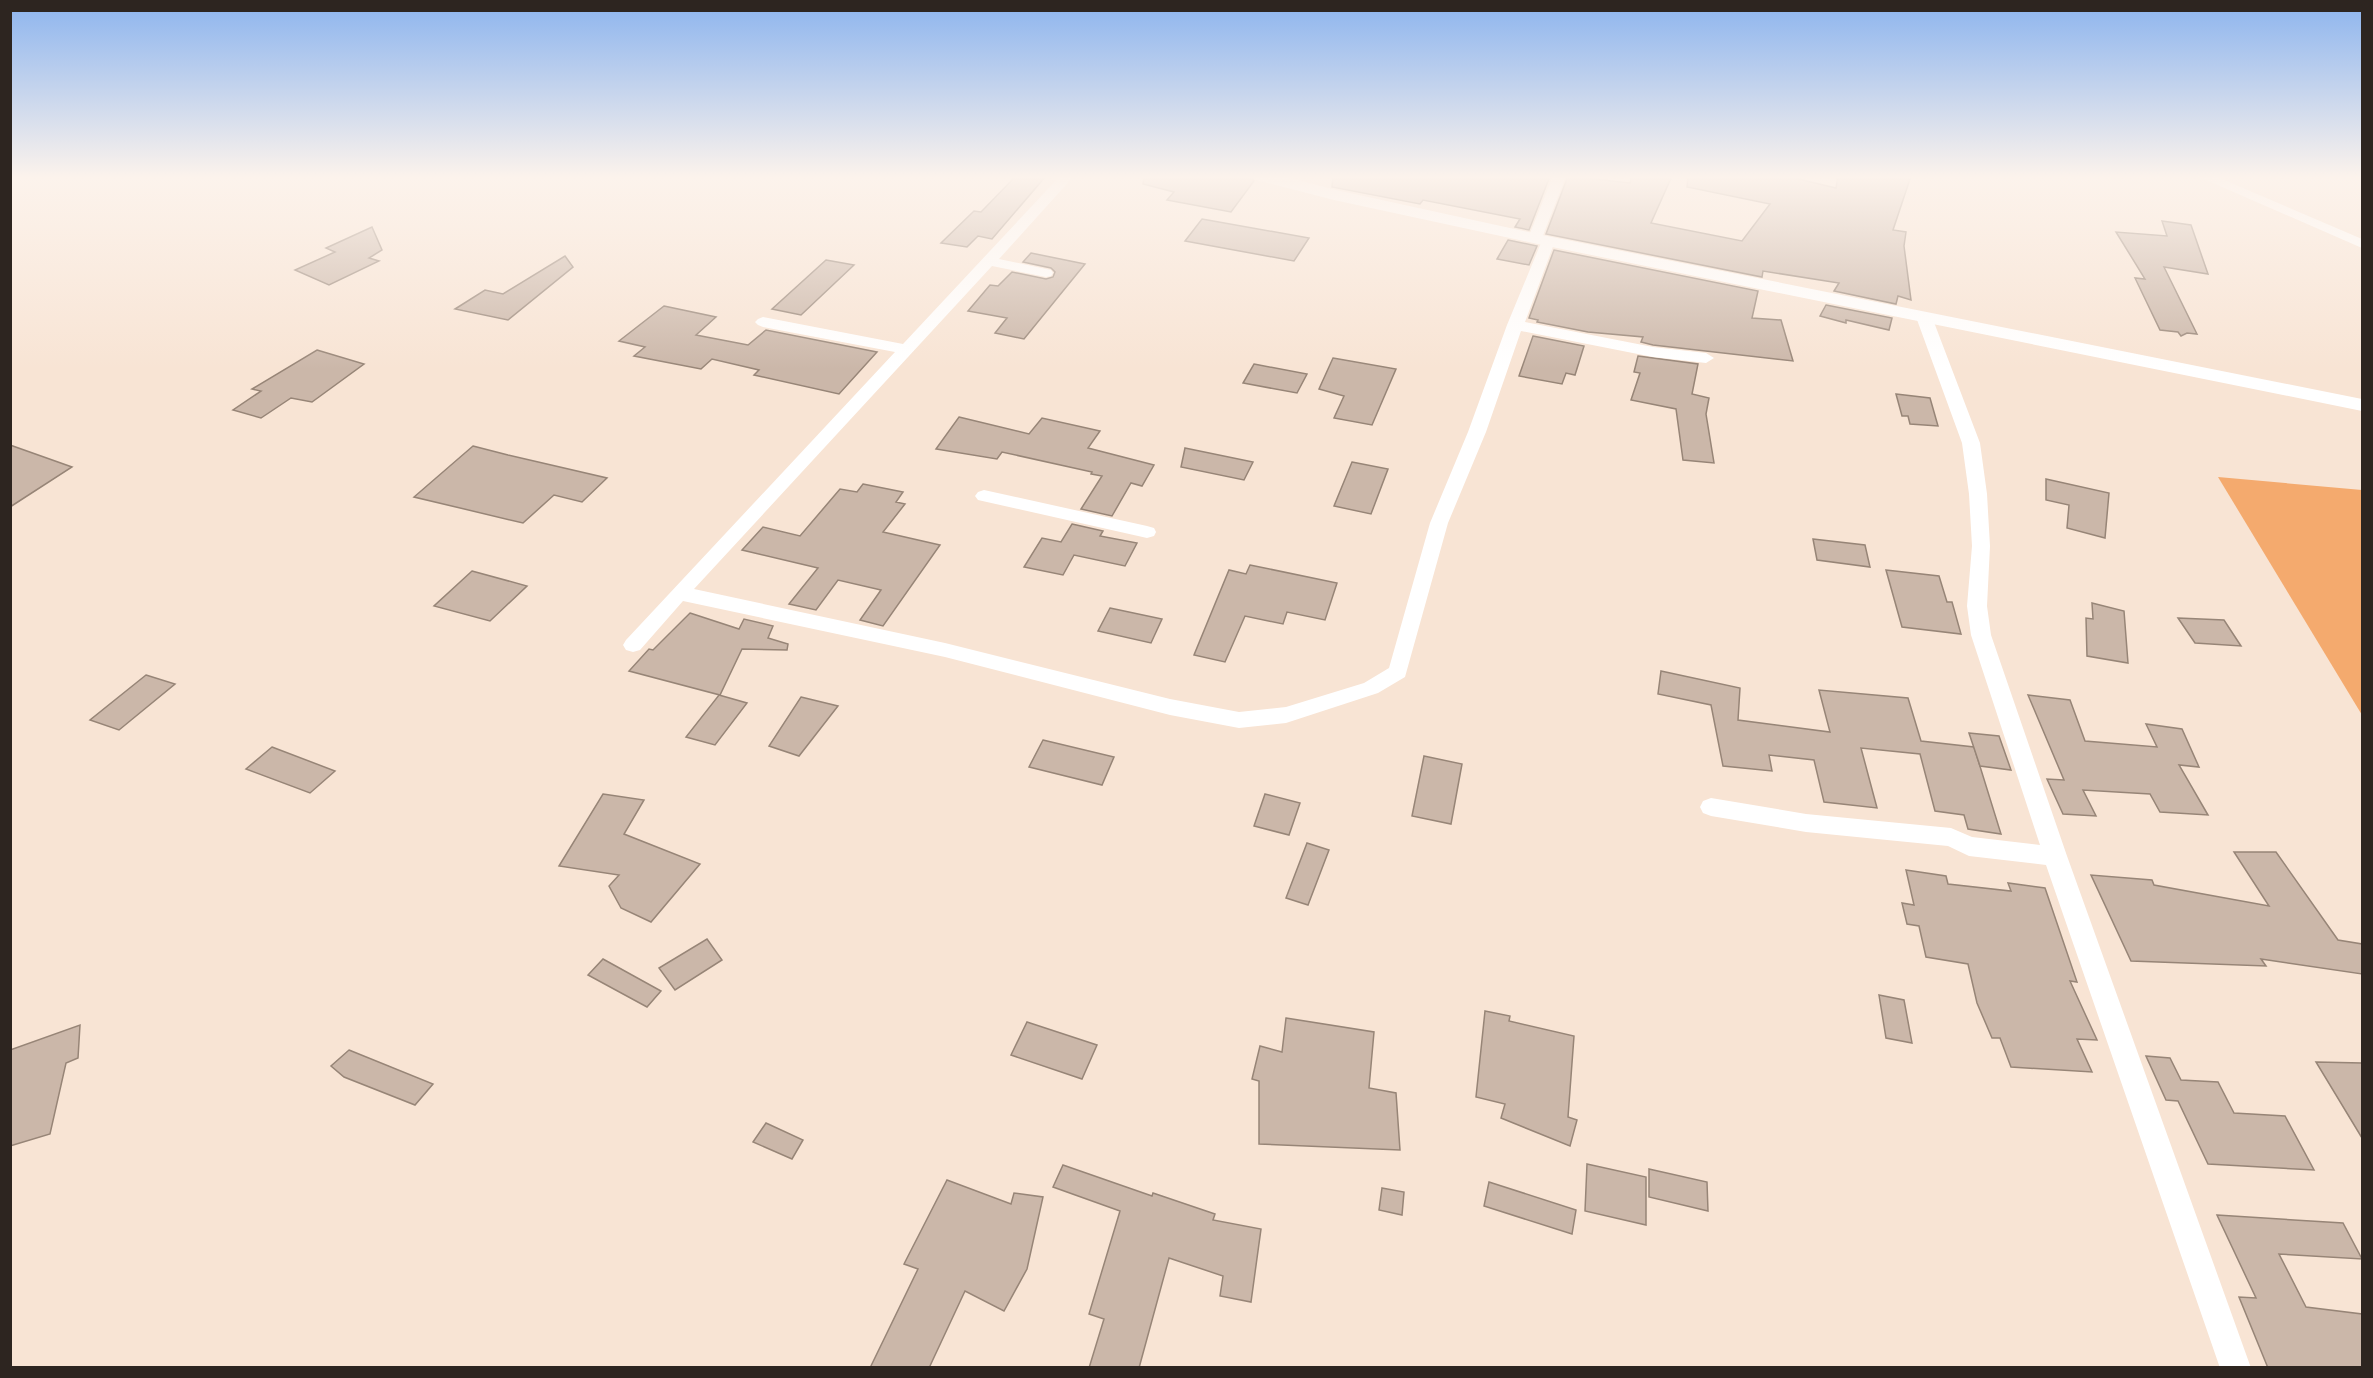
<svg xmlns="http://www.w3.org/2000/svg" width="2373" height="1378" font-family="Karla,sans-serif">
  <rect width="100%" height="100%" fill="#f8e4d4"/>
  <path fill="#f4aa6e" d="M 2218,477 L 2362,490 L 2362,715 Z"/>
  <g fill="#cbb7a9" stroke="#978577" stroke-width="1.5">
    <path d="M 1016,176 L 1046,176 L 992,239 L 978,236 L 967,247 L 941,243 L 974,211 L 981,212 Z"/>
    <path d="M 1144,176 L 1252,176 L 1254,181 L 1231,212 L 1167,200 L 1174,192 L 1143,184 Z"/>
    <path d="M 1333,176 L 1550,176 L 1529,230 L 1515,227 L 1520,219 L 1423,200 L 1420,204 L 1332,187 Z"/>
    <path d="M 1568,176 L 1630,183 L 1632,176 L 1672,176 L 1651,223 L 1742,241 L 1770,204 L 1687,187 L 1688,176 L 1786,176 L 1836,188 L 1838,176 L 1911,176 L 1893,230 L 1906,232 L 1904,246 L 1911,300 L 1898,296 L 1896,304 L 1834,291 L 1839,283 L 1763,271 L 1762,277 L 1546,234 Z"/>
    <path d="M 1202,219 L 1309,238 L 1294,261 L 1185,241 Z"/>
    <path d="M 2162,221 L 2191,225 L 2208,274 L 2164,267 L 2197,334 L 2187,333 L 2181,336 L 2178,332 L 2160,330 L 2135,278 L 2145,279 L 2116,232 L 2167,236 Z"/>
    <path d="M 372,227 L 382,250 L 369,258 L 379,261 L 329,285 L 295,270 L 335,252 L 326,248 Z"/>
    <path d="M 1508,240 L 1537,246 L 1529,265 L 1497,259 Z"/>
    <path d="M 1554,250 L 1758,291 L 1752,318 L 1781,320 L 1793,361 L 1653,345 L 1641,342 L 1643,337 L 1588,332 L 1537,322 L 1538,320 L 1529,318 Z"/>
    <path d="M 1031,253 L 1085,264 L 1024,339 L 995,333 L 1007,318 L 968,311 L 990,285 L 998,286 L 1012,272 L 1046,279 L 1053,277 L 1055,272 L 1051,268 L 1023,262 Z"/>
    <path d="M 565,256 L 573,267 L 508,320 L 455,309 L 485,290 L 503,294 Z"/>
    <path d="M 826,260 L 854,265 L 801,315 L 772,309 Z"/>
    <path d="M 1826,305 L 1892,318 L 1889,330 L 1846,320 L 1846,323 L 1820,316 Z"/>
    <path d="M 664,306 L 716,317 L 696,335 L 748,345 L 766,330 L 877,352 L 839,394 L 754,375 L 759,370 L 712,359 L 701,369 L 634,356 L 645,347 L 619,341 Z"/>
    <path d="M 1533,336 L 1584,346 L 1575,375 L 1566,373 L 1562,384 L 1519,376 Z"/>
    <path d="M 317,350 L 364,364 L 312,402 L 291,398 L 261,418 L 233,410 L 261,391 L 252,389 Z"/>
    <path d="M 1638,356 L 1698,364 L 1692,394 L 1709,398 L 1706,414 L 1714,463 L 1683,460 L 1676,409 L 1631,400 L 1640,373 L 1634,372 Z"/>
    <path d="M 1333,358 L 1396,369 L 1372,425 L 1334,418 L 1344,396 L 1319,389 Z"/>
    <path d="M 1254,364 L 1307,374 L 1297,393 L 1243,383 Z"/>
    <path d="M 1896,394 L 1930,398 L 1938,426 L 1910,424 L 1908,416 L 1902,416 Z"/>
    <path d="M 959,417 L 1029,434 L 1042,418 L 1100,431 L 1088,448 L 1154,465 L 1142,486 L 1131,483 L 1112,516 L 1081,509 L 1102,476 L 1091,474 L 1092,472 L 1002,452 L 997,459 L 936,449 Z"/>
    <path d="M 10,445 L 72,467 L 10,507 Z"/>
    <path d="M 473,446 L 508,455 L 607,478 L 582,502 L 554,495 L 523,523 L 414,497 Z"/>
    <path d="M 1185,448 L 1253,462 L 1244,480 L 1181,467 Z"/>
    <path d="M 1352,462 L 1388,469 L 1371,514 L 1334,506 Z"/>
    <path d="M 2046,479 L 2109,493 L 2105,538 L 2067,528 L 2069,505 L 2046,500 Z"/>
    <path d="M 863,484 L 903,492 L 896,502 L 905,504 L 883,532 L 940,545 L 883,626 L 860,620 L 881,590 L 838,580 L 816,610 L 789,604 L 818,568 L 742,550 L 763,527 L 800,536 L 840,489 L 857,492 Z"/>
    <path d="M 1072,524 L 1103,531 L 1100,536 L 1137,543 L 1125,566 L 1074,555 L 1063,575 L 1024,567 L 1042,538 L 1061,542 Z"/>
    <path d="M 1813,539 L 1865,545 L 1870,567 L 1817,560 Z"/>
    <path d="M 1250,565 L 1337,583 L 1325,620 L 1287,612 L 1283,624 L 1245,616 L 1225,662 L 1194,655 L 1229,570 L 1246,574 Z"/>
    <path d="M 1886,570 L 1939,576 L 1947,602 L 1952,602 L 1961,634 L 1902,627 Z"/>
    <path d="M 472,571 L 527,586 L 490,621 L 434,606 Z"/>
    <path d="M 2092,603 L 2124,611 L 2128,663 L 2087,656 L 2086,618 L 2093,619 Z"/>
    <path d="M 1110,608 L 1162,619 L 1151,643 L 1098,631 Z"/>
    <path d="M 690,613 L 739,629 L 744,619 L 773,626 L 768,638 L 788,644 L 787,650 L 742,649 L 720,695 L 629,671 L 649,649 L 653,650 Z"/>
    <path d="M 2178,618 L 2224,620 L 2241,646 L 2195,643 Z"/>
    <path d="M 1661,671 L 1740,688 L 1738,720 L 1830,732 L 1819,690 L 1908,698 L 1921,741 L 1974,747 L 2001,834 L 1968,829 L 1964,815 L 1935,811 L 1920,754 L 1861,748 L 1877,808 L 1824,802 L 1814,760 L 1769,755 L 1772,771 L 1723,766 L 1711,705 L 1658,694 Z"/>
    <path d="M 146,675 L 175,684 L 119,730 L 90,720 Z"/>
    <path d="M 719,695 L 747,703 L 715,745 L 686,737 Z"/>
    <path d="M 2028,695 L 2070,700 L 2085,741 L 2157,747 L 2146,724 L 2182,729 L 2199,767 L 2179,765 L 2208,815 L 2160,812 L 2150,794 L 2083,790 L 2096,816 L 2063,814 L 2047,779 L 2064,780 Z"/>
    <path d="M 801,697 L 838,706 L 799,756 L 769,746 Z"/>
    <path d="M 1969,733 L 1999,736 L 2011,770 L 1980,766 Z"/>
    <path d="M 1043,740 L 1114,757 L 1102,785 L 1029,767 Z"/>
    <path d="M 272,747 L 335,771 L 310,793 L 246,769 Z"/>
    <path d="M 1424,756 L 1462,764 L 1451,824 L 1412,816 Z"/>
    <path d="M 603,794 L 644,800 L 624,834 L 700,864 L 651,922 L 621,908 L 609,886 L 619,875 L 559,866 Z"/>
    <path d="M 1265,794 L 1300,803 L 1289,835 L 1254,826 Z"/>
    <path d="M 1307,843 L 1329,850 L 1308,905 L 1286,898 Z"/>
    <path d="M 2234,852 L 2276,852 L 2338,940 L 2362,944 L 2362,974 L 2261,959 L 2266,966 L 2131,961 L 2091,875 L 2152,880 L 2154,885 L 2269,906 Z"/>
    <path d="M 1906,870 L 1946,876 L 1948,884 L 2011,891 L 2008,883 L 2045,888 L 2077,982 L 2070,981 L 2097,1040 L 2077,1039 L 2092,1072 L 2011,1067 L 2000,1038 L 1992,1038 L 1977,1003 L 1968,964 L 1926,957 L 1919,926 L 1907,924 L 1902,903 L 1914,905 Z"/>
    <path d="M 707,939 L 722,960 L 675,990 L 659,968 Z"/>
    <path d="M 603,959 L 661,991 L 647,1007 L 588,975 Z"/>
    <path d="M 1879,995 L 1904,1000 L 1912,1043 L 1886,1038 Z"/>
    <path d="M 1485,1011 L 1510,1016 L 1509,1021 L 1574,1036 L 1568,1117 L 1577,1120 L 1570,1146 L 1501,1118 L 1505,1104 L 1476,1097 Z"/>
    <path d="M 1286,1018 L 1374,1032 L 1369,1088 L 1396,1093 L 1400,1150 L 1259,1144 L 1259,1081 L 1252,1079 L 1260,1046 L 1282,1052 Z"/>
    <path d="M 1027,1022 L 1097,1045 L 1082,1079 L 1011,1055 Z"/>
    <path d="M 80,1025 L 78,1058 L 66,1063 L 50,1134 L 10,1146 L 10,1050 Z"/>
    <path d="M 349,1050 L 433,1084 L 415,1105 L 344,1077 L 331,1066 Z"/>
    <path d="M 2146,1056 L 2170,1058 L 2181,1080 L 2218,1082 L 2234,1113 L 2285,1116 L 2314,1170 L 2208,1164 L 2178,1101 L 2166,1100 Z"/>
    <path d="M 2316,1062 L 2362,1063 L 2362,1138 Z"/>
    <path d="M 766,1123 L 803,1140 L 792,1159 L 753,1142 Z"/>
    <path d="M 1587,1164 L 1646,1177 L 1646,1225 L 1585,1211 Z"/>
    <path d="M 1063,1165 L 1152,1196 L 1153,1193 L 1215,1214 L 1213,1220 L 1261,1229 L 1251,1302 L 1220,1296 L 1223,1276 L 1169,1258 L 1139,1368 L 1089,1368 L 1104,1319 L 1089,1314 L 1120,1211 L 1053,1187 Z"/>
    <path d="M 1649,1169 L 1707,1182 L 1708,1211 L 1649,1197 Z"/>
    <path d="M 947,1180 L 1011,1204 L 1014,1193 L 1043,1197 L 1027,1269 L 1004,1311 L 965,1291 L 929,1368 L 870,1368 L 918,1269 L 904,1264 Z"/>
    <path d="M 1489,1182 L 1576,1210 L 1572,1234 L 1484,1206 Z"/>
    <path d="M 1382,1188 L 1404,1192 L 1402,1215 L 1379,1210 Z"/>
    <path d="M 2217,1215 L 2343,1223 L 2362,1259 L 2279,1254 L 2306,1307 L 2362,1314 L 2362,1368 L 2268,1368 L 2239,1297 L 2256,1298 Z"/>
  </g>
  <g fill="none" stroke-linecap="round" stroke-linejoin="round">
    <g fill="#fff" fill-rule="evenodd">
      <path d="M 1060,176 L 1074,176 L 999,259 L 1051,270 L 1053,273 L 1051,276 L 1046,277 L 992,266 L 694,589 L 945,643 L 1170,699 L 1239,712 L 1286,707 L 1364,683 L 1389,668 L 1430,523 L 1468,432 L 1507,325 L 1543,238 L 1548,237 L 1555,241 L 1525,322 L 1653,347 L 1706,353 L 1714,358 L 1706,363 L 1653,357 L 1521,331 L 1486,432 L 1448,523 L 1405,677 L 1378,693 L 1286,723 L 1239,728 L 1170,715 L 945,657 L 683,601 L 640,650 L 633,652 L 626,650 L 623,645 L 626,640 L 895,352 L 763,327 L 758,325 L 755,322 L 758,319 L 763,317 L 903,344 Z"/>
      <path d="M 1553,176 L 1566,176 L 1542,238 L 1535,242 L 1530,241 L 1528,238 Z"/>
      <path d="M 2197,176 L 2215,176 L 2362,239 L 2362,248 Z"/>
      <path d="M 1924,312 L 1932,317 L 1980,443 L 1987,494 L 1990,546 L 1987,606 L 1991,635 L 2067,856 L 2251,1368 L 2220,1368 L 2046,865 L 1969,856 L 1948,846 L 1806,832 L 1711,816 L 1703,813 L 1700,807 L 1703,801 L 1711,798 L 1806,814 L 1951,828 L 1972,837 L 2040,845 L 1971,635 L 1967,606 L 1972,546 L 1969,494 L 1962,443 L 1916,317 Z"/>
      <path d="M 984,490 L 1147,526 L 1154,528 L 1156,532 L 1154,536 L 1147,538 L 978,500 L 975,496 L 978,492 Z"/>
    </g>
    <path fill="#fff" fill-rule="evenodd" d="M 1254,176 L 1283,176 L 1336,190 L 1547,236 L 2362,399 L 2362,411 L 1547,246 L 1334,200 L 1256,180 Z"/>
  </g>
  <linearGradient id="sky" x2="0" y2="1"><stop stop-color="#8cb4ee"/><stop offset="0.48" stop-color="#fcf3ec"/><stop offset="1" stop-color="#fcf3ec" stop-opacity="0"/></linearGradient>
  <rect width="2373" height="369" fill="url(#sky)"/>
  <rect width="2373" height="1378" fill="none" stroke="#2d2520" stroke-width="24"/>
</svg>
